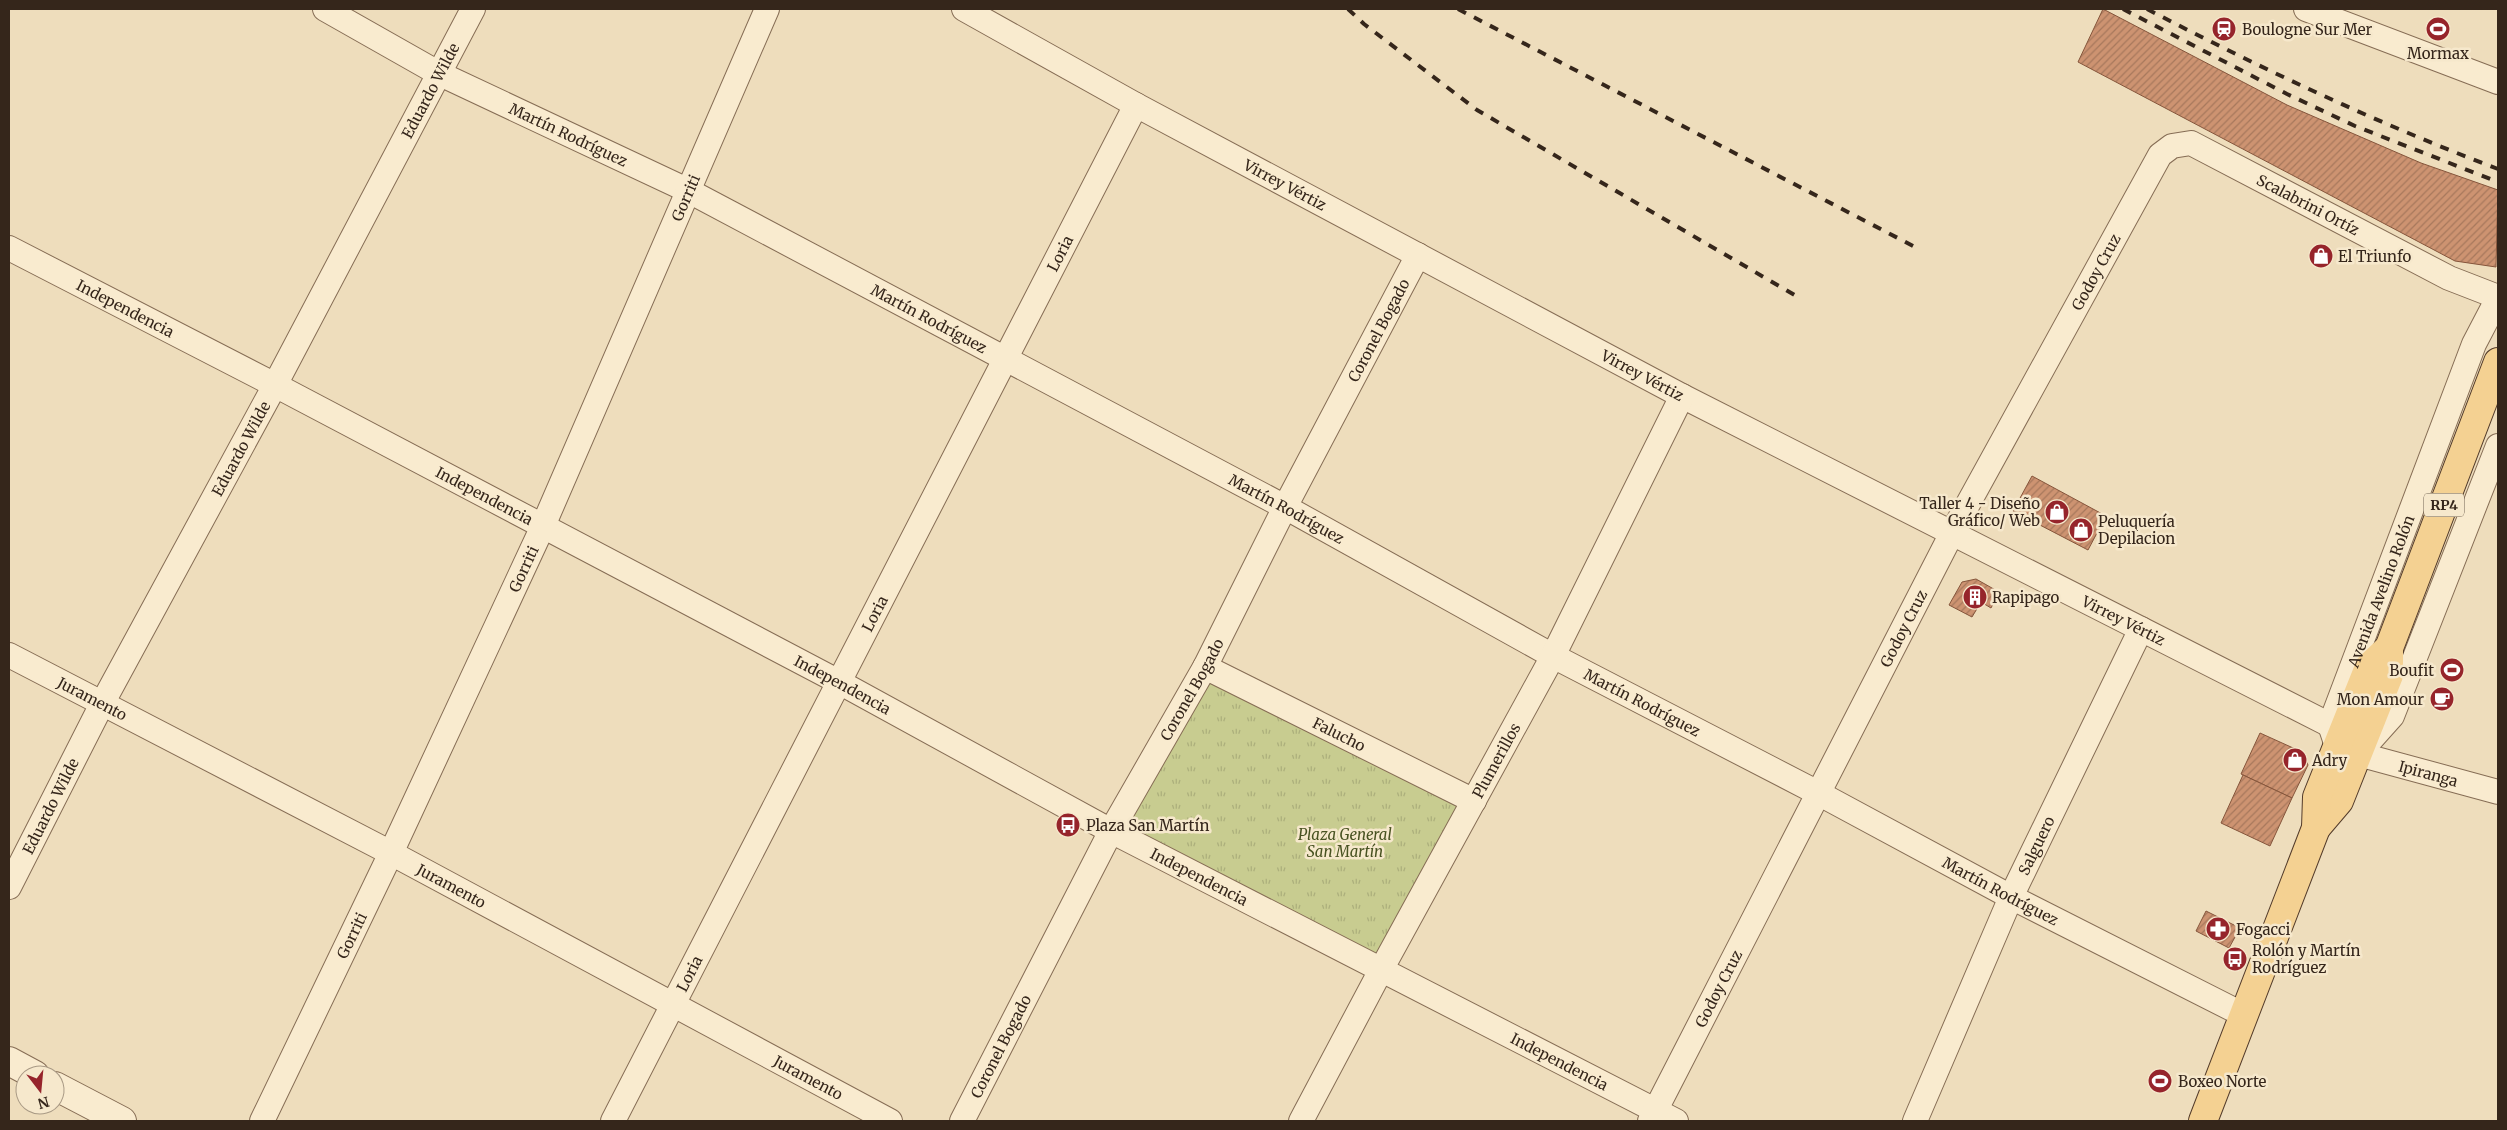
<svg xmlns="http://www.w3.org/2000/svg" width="2507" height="1130" font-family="Merriweather,serif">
  <defs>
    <pattern id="park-tufts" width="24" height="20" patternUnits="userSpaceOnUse" patternTransform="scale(1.25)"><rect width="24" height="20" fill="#c8cc90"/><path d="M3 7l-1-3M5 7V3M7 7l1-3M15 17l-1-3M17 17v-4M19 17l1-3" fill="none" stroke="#acaf7c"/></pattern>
    <pattern id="building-hatch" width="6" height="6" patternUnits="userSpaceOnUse" patternTransform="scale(1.25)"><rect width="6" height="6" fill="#cd9371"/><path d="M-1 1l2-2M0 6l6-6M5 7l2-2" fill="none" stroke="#a7785c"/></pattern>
  </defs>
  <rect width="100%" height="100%" fill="#eeddbc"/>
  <path fill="url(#park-tufts)" d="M 1209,682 L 1462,807 L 1381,956 L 1135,830 L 1133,813 Z"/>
  <g fill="url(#building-hatch)" stroke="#85553b">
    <path d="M 2103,9 L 2287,105 L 2421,163 L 2498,190 L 2496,267 L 2455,261 L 2078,62 Z"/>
    <path d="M 2032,476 L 2106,516 L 2088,550 L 2013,511 Z"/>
    <path d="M 1976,579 L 1999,592 L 1991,608 L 1981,602 L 1972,617 L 1949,605 L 1962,582 Z"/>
    <path d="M 2260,733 L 2302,752 L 2308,765 L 2292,798 L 2241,774 Z"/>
    <path d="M 2243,775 L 2292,798 L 2270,846 L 2221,823 Z"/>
    <path d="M 2206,911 L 2240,928 L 2229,948 L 2196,931 Z"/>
  </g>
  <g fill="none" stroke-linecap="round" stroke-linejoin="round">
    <defs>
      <g id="minor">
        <path id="s1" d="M 325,9 L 438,73 L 687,190 L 1285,507 L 1553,656 L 1818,793 L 2011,897 L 2244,1015"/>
        <path id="s2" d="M 964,9 L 1136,105 L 1682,396 L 2330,725"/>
        <path d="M 2306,9 L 2498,82"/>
        <path id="s3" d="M 9,248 L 275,385 L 839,682 L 1111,831 L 1676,1121"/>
        <path id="s4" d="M 2498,446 L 2392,716 L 2358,754 L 2498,792"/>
        <path id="s5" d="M 9,655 L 391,853 L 890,1121"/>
        <path id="s6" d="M 1205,667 L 1474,801"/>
        <path id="s7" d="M 2335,740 L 2330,725 L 2474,344 L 2498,298"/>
        <path id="s8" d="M 9,887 L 103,702 L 275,385 L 473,9"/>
        <path id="s9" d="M 262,1121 L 391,853 L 543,526 L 767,9"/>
        <path id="s10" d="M 613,1121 L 1136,105"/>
        <path id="s11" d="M 962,1121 L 1111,831 L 1205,667 L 1285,507 L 1418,255"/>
        <path id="s12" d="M 1301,1121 L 1381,970 L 1553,656 L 1682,396"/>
        <path id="s13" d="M 1650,1121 L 1952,533 L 2160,155 L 2172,146 L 2191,143 L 2449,278 L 2498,297"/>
        <path id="s14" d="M 1915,1121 L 2011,897 L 2141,629"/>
      </g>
      <g id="tertiary">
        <path d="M 9,1061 L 35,1075"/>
        <path d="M 55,1086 L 122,1121"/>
      </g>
      <g id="primary">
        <path d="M 2316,828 L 2339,801 L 2389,675 L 2389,648 L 2498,362"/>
        <path d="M 2203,1121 L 2316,828 L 2317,797 L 2369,667 L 2389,648"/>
      </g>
    </defs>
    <use href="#minor" stroke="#866d55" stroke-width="26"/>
    <use href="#tertiary" stroke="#866d55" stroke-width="30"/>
    <use href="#primary" stroke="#533b2a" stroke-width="30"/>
    <use href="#minor" stroke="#f9ebcf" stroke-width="24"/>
    <use href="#tertiary" stroke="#f9ebcf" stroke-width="28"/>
    <use href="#primary" stroke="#f4d192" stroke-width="28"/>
    <g stroke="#35261b" stroke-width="4" stroke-dasharray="9 9" stroke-linecap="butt">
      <path d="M 1348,9 L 1364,24 L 1477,110 L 1798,297"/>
      <path d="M 1458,9 L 1917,248"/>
      <path d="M 2123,9 L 2287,94 L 2355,126 L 2498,182"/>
      <path d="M 2147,9 C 2262,69 2377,123 2498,169"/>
    </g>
  </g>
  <defs>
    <symbol id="station-disc" viewBox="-11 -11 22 22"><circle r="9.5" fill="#96242b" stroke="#f6e8cc"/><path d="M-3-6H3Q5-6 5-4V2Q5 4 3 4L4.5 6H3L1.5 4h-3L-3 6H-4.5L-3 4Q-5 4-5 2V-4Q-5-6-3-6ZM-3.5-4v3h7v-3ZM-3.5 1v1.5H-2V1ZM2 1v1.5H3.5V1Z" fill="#fff"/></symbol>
    <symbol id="stadium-disc" viewBox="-11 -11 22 22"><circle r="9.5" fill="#96242b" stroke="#f6e8cc"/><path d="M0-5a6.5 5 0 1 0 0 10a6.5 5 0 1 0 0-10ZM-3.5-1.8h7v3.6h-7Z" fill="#fff"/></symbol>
    <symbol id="shop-disc" viewBox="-11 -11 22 22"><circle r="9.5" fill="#96242b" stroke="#f6e8cc"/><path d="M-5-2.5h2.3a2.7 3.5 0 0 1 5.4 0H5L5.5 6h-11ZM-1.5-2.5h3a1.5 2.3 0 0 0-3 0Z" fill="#fff"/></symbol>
    <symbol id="building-disc" viewBox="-11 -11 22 22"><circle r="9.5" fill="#96242b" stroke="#f6e8cc"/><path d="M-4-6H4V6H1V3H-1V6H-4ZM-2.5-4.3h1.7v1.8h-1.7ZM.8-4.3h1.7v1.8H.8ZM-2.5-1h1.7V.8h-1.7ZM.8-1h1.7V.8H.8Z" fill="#fff"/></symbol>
    <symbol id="cafe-disc" viewBox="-11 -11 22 22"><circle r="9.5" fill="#96242b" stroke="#f6e8cc"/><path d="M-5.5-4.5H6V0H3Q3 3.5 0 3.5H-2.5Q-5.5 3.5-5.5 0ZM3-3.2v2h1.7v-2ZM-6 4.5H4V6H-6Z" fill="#fff"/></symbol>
    <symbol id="bus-disc" viewBox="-11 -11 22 22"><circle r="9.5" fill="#96242b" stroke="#f6e8cc"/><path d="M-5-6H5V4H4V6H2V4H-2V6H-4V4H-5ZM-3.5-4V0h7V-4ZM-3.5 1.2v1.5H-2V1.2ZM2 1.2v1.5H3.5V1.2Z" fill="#fff"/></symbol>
    <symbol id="pharmacy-disc" viewBox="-11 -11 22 22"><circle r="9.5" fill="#96242b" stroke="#f6e8cc"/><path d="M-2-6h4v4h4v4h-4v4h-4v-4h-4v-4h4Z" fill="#fff"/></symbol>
  </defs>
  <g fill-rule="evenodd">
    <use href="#station-disc" x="2210" y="15" width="28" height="28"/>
    <use href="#stadium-disc" x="2424" y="15" width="28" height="28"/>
    <use href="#shop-disc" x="2307" y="242" width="28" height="28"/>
    <use href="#shop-disc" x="2043" y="498" width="28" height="28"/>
    <use href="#shop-disc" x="2067" y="516" width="28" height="28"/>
    <use href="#building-disc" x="1961" y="583" width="28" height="28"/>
    <use href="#stadium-disc" x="2438" y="656" width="28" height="28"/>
    <use href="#cafe-disc" x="2428" y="685" width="28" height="28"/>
    <use href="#shop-disc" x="2281" y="746" width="28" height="28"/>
    <use href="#bus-disc" x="1054" y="811" width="28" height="28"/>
    <use href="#pharmacy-disc" x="2204" y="915" width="28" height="28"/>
    <use href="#bus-disc" x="2221" y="945" width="28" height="28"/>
    <use href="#stadium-disc" x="2146" y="1067" width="28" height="28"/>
  </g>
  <g text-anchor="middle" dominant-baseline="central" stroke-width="5" stroke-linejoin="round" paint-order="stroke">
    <rect fill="#f6e8cc" stroke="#6f6050" stroke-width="1" x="2424" y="493.5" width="40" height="23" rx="4"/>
    <g font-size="14" font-weight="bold" fill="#35261b">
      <text x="2444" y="505">RP4</text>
    </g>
    <g font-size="15" fill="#35261b" stroke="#f6e8cc" text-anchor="start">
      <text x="2242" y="29">Boulogne Sur Mer</text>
      <text x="2438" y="53" text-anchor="middle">Mormax</text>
      <text x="2338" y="256">El Triunfo</text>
      <text x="2040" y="503" text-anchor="end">Taller 4 - Diseño<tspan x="2040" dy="17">Gráfico/ Web</tspan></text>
      <text x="2098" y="521">Peluquería<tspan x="2098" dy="17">Depilacion</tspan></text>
      <text x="1992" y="597">Rapipago</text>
      <text x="2434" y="670" text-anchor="end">Boufit</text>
      <text x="2424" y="699" text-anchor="end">Mon Amour</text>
      <text x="2312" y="760">Adry</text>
      <text x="1086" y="825">Plaza San Martín</text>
      <text x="2236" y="929">Fogacci</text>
      <text x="2252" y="950">Rolón y Martín<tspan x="2252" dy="17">Rodríguez</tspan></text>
      <text x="2178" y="1081">Boxeo Norte</text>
    </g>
    <g font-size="15" fill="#35261b" stroke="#f6e8cc">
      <text stroke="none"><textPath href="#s8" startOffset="901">Eduardo Wilde</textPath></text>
      <text stroke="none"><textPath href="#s1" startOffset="274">Martín Rodríguez</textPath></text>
      <text stroke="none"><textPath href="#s2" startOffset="366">Virrey Vértiz</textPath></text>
      <text stroke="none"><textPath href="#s9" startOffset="1016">Gorriti</textPath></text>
      <text stroke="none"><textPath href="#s13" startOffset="1259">Scalabrini Ortíz</textPath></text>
      <text stroke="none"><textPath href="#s10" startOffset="976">Loria</textPath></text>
      <text stroke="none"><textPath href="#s13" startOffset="959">Godoy Cruz</textPath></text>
      <text stroke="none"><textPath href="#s3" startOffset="131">Independencia</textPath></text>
      <text stroke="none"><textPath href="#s1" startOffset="679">Martín Rodríguez</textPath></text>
      <text stroke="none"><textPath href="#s11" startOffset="894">Coronel Bogado</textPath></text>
      <text stroke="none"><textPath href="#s2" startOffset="771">Virrey Vértiz</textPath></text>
      <text stroke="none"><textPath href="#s8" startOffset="496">Eduardo Wilde</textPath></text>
      <text stroke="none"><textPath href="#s3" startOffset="536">Independencia</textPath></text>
      <text stroke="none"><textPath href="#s1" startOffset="1084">Martín Rodríguez</textPath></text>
      <text stroke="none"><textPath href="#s9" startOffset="611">Gorriti</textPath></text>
      <text stroke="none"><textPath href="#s7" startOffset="159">Avenida Avelino Rolón</textPath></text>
      <text stroke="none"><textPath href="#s10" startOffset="571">Loria</textPath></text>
      <text stroke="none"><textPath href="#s2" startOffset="1311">Virrey Vértiz</textPath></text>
      <text stroke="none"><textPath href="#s13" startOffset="554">Godoy Cruz</textPath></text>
      <text stroke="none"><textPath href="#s3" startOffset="941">Independencia</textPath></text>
      <text stroke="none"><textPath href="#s11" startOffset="489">Coronel Bogado</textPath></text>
      <text stroke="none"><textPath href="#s5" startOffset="94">Juramento</textPath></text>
      <text stroke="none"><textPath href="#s1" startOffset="1489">Martín Rodríguez</textPath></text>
      <text stroke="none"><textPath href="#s6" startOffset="150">Falucho</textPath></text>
      <text stroke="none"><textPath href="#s12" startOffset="410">Plumerillos</textPath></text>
      <text stroke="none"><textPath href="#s4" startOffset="414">Ipiranga</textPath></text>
      <text stroke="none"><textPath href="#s8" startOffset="91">Eduardo Wilde</textPath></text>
      <text stroke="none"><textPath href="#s14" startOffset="301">Salguero</textPath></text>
      <text stroke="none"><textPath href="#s3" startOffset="1346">Independencia</textPath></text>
      <text stroke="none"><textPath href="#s5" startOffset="499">Juramento</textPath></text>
      <text stroke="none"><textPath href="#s1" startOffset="1894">Martín Rodríguez</textPath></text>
      <text stroke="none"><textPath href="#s9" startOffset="206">Gorriti</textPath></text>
      <text stroke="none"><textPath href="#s10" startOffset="166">Loria</textPath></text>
      <text stroke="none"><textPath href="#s13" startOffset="149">Godoy Cruz</textPath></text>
      <text stroke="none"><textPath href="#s11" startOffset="84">Coronel Bogado</textPath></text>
      <text stroke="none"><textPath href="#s3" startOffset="1751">Independencia</textPath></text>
      <text stroke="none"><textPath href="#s5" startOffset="904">Juramento</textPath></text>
    </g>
    <g font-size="15" font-style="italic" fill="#485221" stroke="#f6e8cc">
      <text x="1345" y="834">Plaza General<tspan x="1345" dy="17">San Martín</tspan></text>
    </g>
  </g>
  <rect width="2507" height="1130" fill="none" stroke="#35261b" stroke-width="20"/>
  <g transform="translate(40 1090) rotate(164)"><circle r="24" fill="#f6e8cc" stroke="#a99a85"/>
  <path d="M0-4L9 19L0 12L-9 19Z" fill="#96242b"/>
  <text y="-8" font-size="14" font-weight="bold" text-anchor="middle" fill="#35261b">N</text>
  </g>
</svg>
